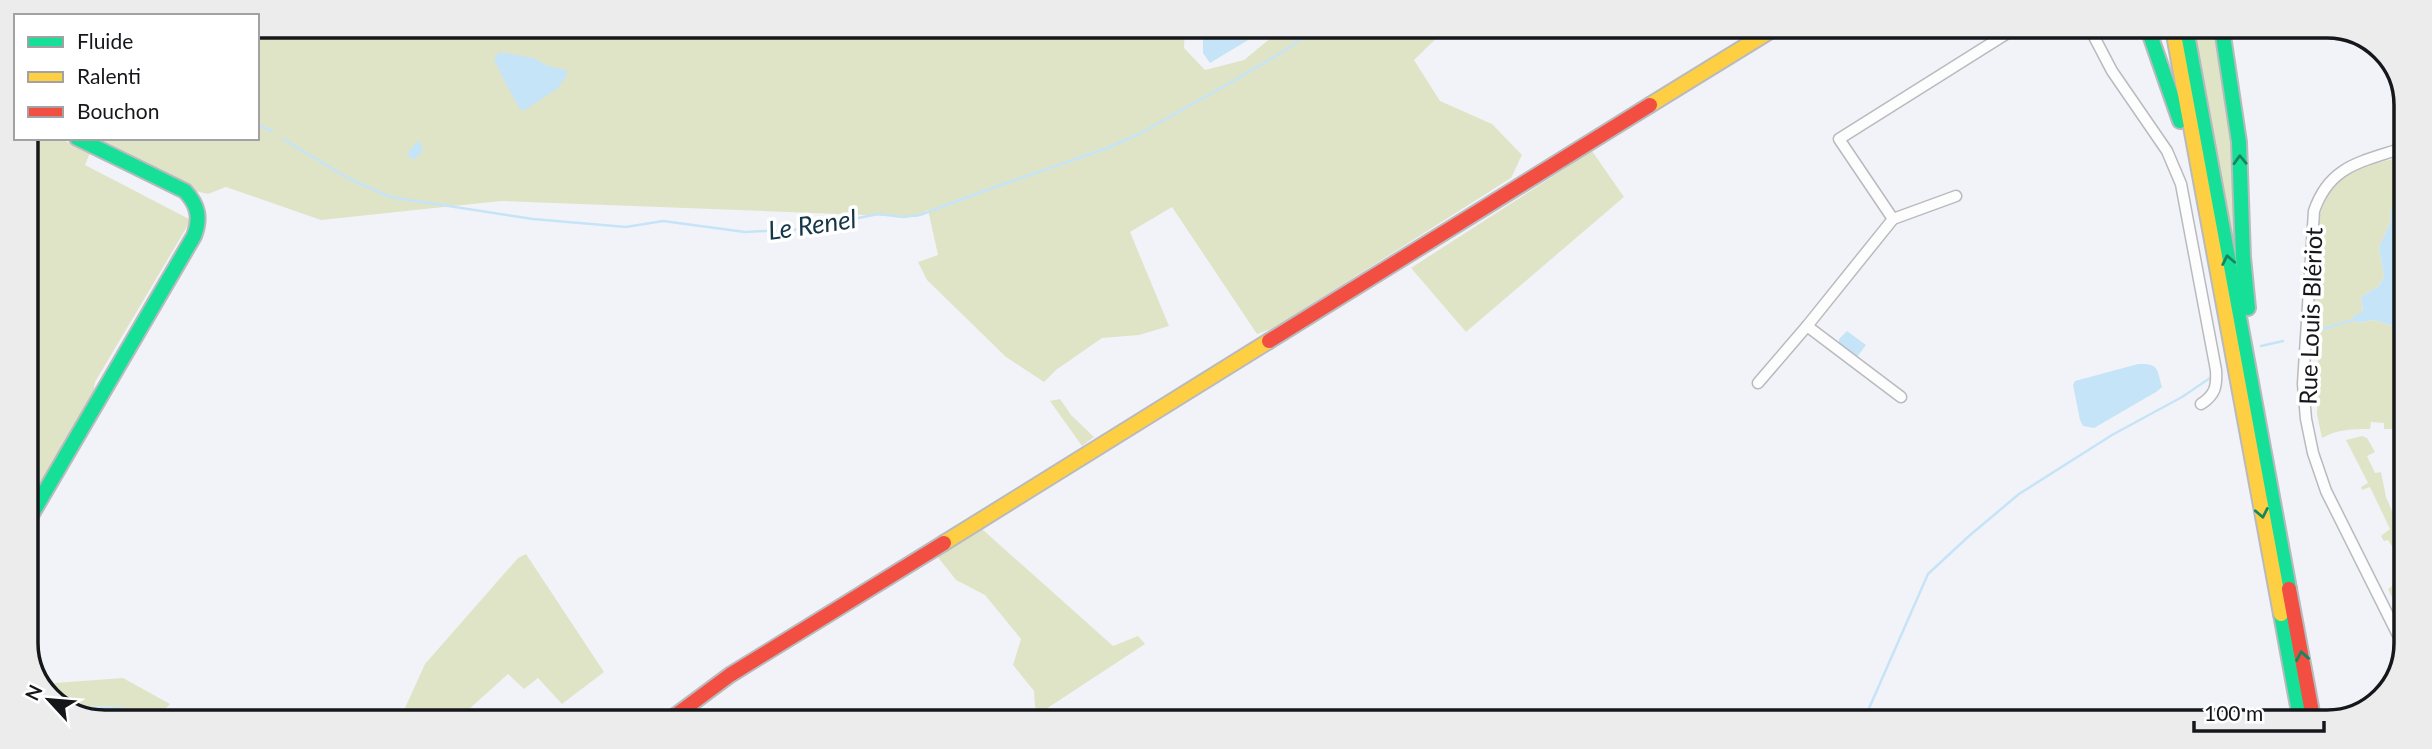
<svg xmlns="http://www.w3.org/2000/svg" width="2432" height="749" font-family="Lato,sans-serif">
  <rect width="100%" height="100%" fill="#f2f3f8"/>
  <g fill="#e0e4c7">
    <path d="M 257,26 L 1185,28 L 1184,48 L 1205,70 L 1244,60 L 1283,28 L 1447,28 L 1414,60 L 1440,101 L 1492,124 L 1522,155 L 1511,178 L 1274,328 L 1257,334 L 1172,207 L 1130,232 L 1169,326 L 1139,335 L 1102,338 L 1056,370 L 1044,382 L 1006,357 L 927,280 L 918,262 L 938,255 L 928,210 L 917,217 L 501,201 L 321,220 L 226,187 L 208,194 L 195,191 L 88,138 L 257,138 Z"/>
    <path d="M 2194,29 L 2216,29 L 2231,110 L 2236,261 Z"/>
    <path d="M 26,138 L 59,138 L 90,153 L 85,165 L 191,220 L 95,382 L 93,395 L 26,512 Z"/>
    <path d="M 1592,151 L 1624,197 L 1466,332 L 1411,268 Z"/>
    <path d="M 2405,156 L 2405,201 L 2402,198 L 2391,212 L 2390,223 L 2379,247 L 2384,276 L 2379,286 L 2361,297 L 2363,312 L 2352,317 L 2356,323 L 2373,320 L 2404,329 L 2404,429 L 2384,429 L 2384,423 L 2371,422 L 2370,429 C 2351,429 2339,429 2322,438 L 2317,414 L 2319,315 L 2312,315 C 2314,276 2308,201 2344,177 C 2360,166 2386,161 2405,156 Z"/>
    <path d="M 1060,399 L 1071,415 L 1094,437 L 1082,446 L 1050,401 Z"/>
    <path d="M 2362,436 L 2367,438 L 2375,452 L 2367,456 L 2375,473 L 2381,472 L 2386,497 L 2394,516 L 2404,530 L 2403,563 L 2388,540 L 2384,541 L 2381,536 L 2390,529 L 2370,487 L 2362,490 L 2361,487 L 2368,483 L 2346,440 Z"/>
    <path d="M 982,529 L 1113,646 L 1138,636 L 1145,644 L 1040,713 L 1035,707 L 1034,691 L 1013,665 L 1021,639 L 985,595 L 956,580 L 937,556 Z"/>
    <path d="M 526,554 L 604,672 L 562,704 L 538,678 L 524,689 L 508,674 L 457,720 L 406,720 L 405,708 L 425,664 L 518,558 Z"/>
    <path d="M 2403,579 L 2403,620 L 2388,589 Z"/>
    <path d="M 123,678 L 170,704 L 155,720 L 139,720 L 124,707 L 64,706 L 43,692 L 40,684 Z"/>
    <path d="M 633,712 L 636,721 L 596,721 L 605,715 Z"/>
  </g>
  <g fill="#c6e4f7">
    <path d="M 1203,28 L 1268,28 L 1210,63 L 1203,53 Z"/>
    <path d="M 500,52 L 533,58 L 548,66 L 567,70 L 567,75 L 558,88 L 525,110 L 521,110 C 518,107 494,62 494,58 Z"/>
    <path d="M 419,140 L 423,151 L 415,159 L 410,158 L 407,153 Z"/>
    <path d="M 2400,198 L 2405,201 L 2404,329 L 2373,320 L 2356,323 L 2352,317 L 2363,311 L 2361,297 L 2379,286 L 2384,276 L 2379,247 L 2390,223 L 2391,208 Z"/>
    <path d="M 1847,331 L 1866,345 L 1857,357 L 1839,343 L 1839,339 Z"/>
    <path d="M 2138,364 C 2159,363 2157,369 2162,387 L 2156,392 L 2094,428 L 2083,426 L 2080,420 L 2073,385 L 2075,381 Z"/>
    <path d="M 64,706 L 124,707 L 140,720 L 85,720 Z"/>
  </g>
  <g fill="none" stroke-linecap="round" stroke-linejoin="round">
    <g stroke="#c6e4f7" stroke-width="2.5">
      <path d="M 257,125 L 272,131"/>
      <path d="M 283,139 L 348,178 L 390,197 L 533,219 L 626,227 L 663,221 L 745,232 L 804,229 L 878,214 L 903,217 L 920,215 L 995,187 L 1105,149 L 1139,134 L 1237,79 L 1284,51 L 1316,28"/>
      <path d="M 2319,330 L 2353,320"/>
      <path d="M 2261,346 L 2283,341"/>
      <path d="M 1863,722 L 1928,574 L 1969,536 L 2019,494 L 2112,435 L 2182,397 L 2210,378"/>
    </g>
    <defs>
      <g id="street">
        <path d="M 2090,29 L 2112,71 L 2167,151 L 2181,184 L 2216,370 C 2217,387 2215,395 2201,404"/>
        <path d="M 1893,219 L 1839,139 L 2014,29"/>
        <path d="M 1807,326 L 1901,397"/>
        <path d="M 1758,383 L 1807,326 L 1893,219 L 1956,196"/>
        <path d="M 2403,645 L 2326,491 L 2313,453 L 2306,419 L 2303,384 L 2314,211 C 2330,164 2363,162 2405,147"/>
      </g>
      <g id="fast">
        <path d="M 2148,29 L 2180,121"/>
        <path d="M 2186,29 L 2289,589"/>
        <path d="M 2222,29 L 2239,142 L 2243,257 L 2248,308"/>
        <path d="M 26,524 L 194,236 C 201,218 198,205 185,191 L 77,138"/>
        <path d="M 2281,614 L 2301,723"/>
      </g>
      <g id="slow">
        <path d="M 2173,29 L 2281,614"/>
        <path d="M 1650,105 L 1775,28"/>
        <path d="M 944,543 L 1269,341"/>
      </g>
      <g id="jam">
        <path d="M 1269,341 L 1650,105"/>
        <path d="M 2289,589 L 2314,723"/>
        <path d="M 668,721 L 730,675 L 944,543"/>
      </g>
    </defs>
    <use href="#street" stroke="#b9babe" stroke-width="13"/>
    <use href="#fast" stroke="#b9babe" stroke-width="18"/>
    <use href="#slow" stroke="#b9babe" stroke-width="18"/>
    <use href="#jam" stroke="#b9babe" stroke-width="18"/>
    <use href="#street" stroke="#fdfdfe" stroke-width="10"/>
    <use href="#fast" stroke="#16e098" stroke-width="14"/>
    <use href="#slow" stroke="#ffcf43" stroke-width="14"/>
    <use href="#jam" stroke="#f24e42" stroke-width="14"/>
  </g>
  <defs><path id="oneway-chevron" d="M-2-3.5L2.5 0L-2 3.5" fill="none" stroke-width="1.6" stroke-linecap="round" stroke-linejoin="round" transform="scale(1.75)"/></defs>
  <g stroke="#168660">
    <use href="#oneway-chevron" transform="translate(2240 160) rotate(-92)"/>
    <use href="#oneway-chevron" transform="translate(2228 260) rotate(-101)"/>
    <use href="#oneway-chevron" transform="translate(2262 513) rotate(79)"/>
    <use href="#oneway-chevron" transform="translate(2302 656) rotate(-100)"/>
  </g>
  <g text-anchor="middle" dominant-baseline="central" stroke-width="7" stroke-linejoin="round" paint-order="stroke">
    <g font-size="24" fill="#16171b" stroke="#fff">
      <text transform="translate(2310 316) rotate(-88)">Rue Louis Blériot</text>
    </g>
    <g font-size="26" font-style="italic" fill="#153648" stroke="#fff">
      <text transform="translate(812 224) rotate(-8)">Le Renel</text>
    </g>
  </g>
  <path d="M0 0H2432V749H0ZM105 38H2327A67 67 0 0 1 2394 105V643A67 67 0 0 1 2327 710H105A67 67 0 0 1 38 643V105A67 67 0 0 1 105 38Z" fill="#ececed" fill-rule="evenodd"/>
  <path fill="none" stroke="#16171b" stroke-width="3.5" d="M105 38H2327A67 67 0 0 1 2394 105V643A67 67 0 0 1 2327 710H105A67 67 0 0 1 38 643V105A67 67 0 0 1 105 38Z"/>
  <rect x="14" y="14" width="245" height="126" fill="#ffffff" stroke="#a2a2a4" stroke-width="2"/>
  <rect x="28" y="37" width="35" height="10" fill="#16e098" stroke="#a2a2a4" stroke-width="2"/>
  <text x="77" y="49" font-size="21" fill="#16171b">Fluide</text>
  <rect x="28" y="72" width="35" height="10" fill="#ffcf43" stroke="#a2a2a4" stroke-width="2"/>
  <text x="77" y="84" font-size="21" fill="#16171b">Ralenti</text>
  <rect x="28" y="107" width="35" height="10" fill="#f24e42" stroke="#a2a2a4" stroke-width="2"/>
  <text x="77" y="119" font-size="21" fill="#16171b">Bouchon</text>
  <g transform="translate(49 700) rotate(296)" stroke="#ffffff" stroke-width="5" paint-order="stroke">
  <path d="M0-5L12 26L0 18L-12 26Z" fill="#16171b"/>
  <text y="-10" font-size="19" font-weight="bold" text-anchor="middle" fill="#16171b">N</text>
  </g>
  <path d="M2194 721v10h130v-10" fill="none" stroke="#16171b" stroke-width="3.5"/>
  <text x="2204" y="721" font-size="21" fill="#16171b" stroke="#ffffff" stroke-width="5" paint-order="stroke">100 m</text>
</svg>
